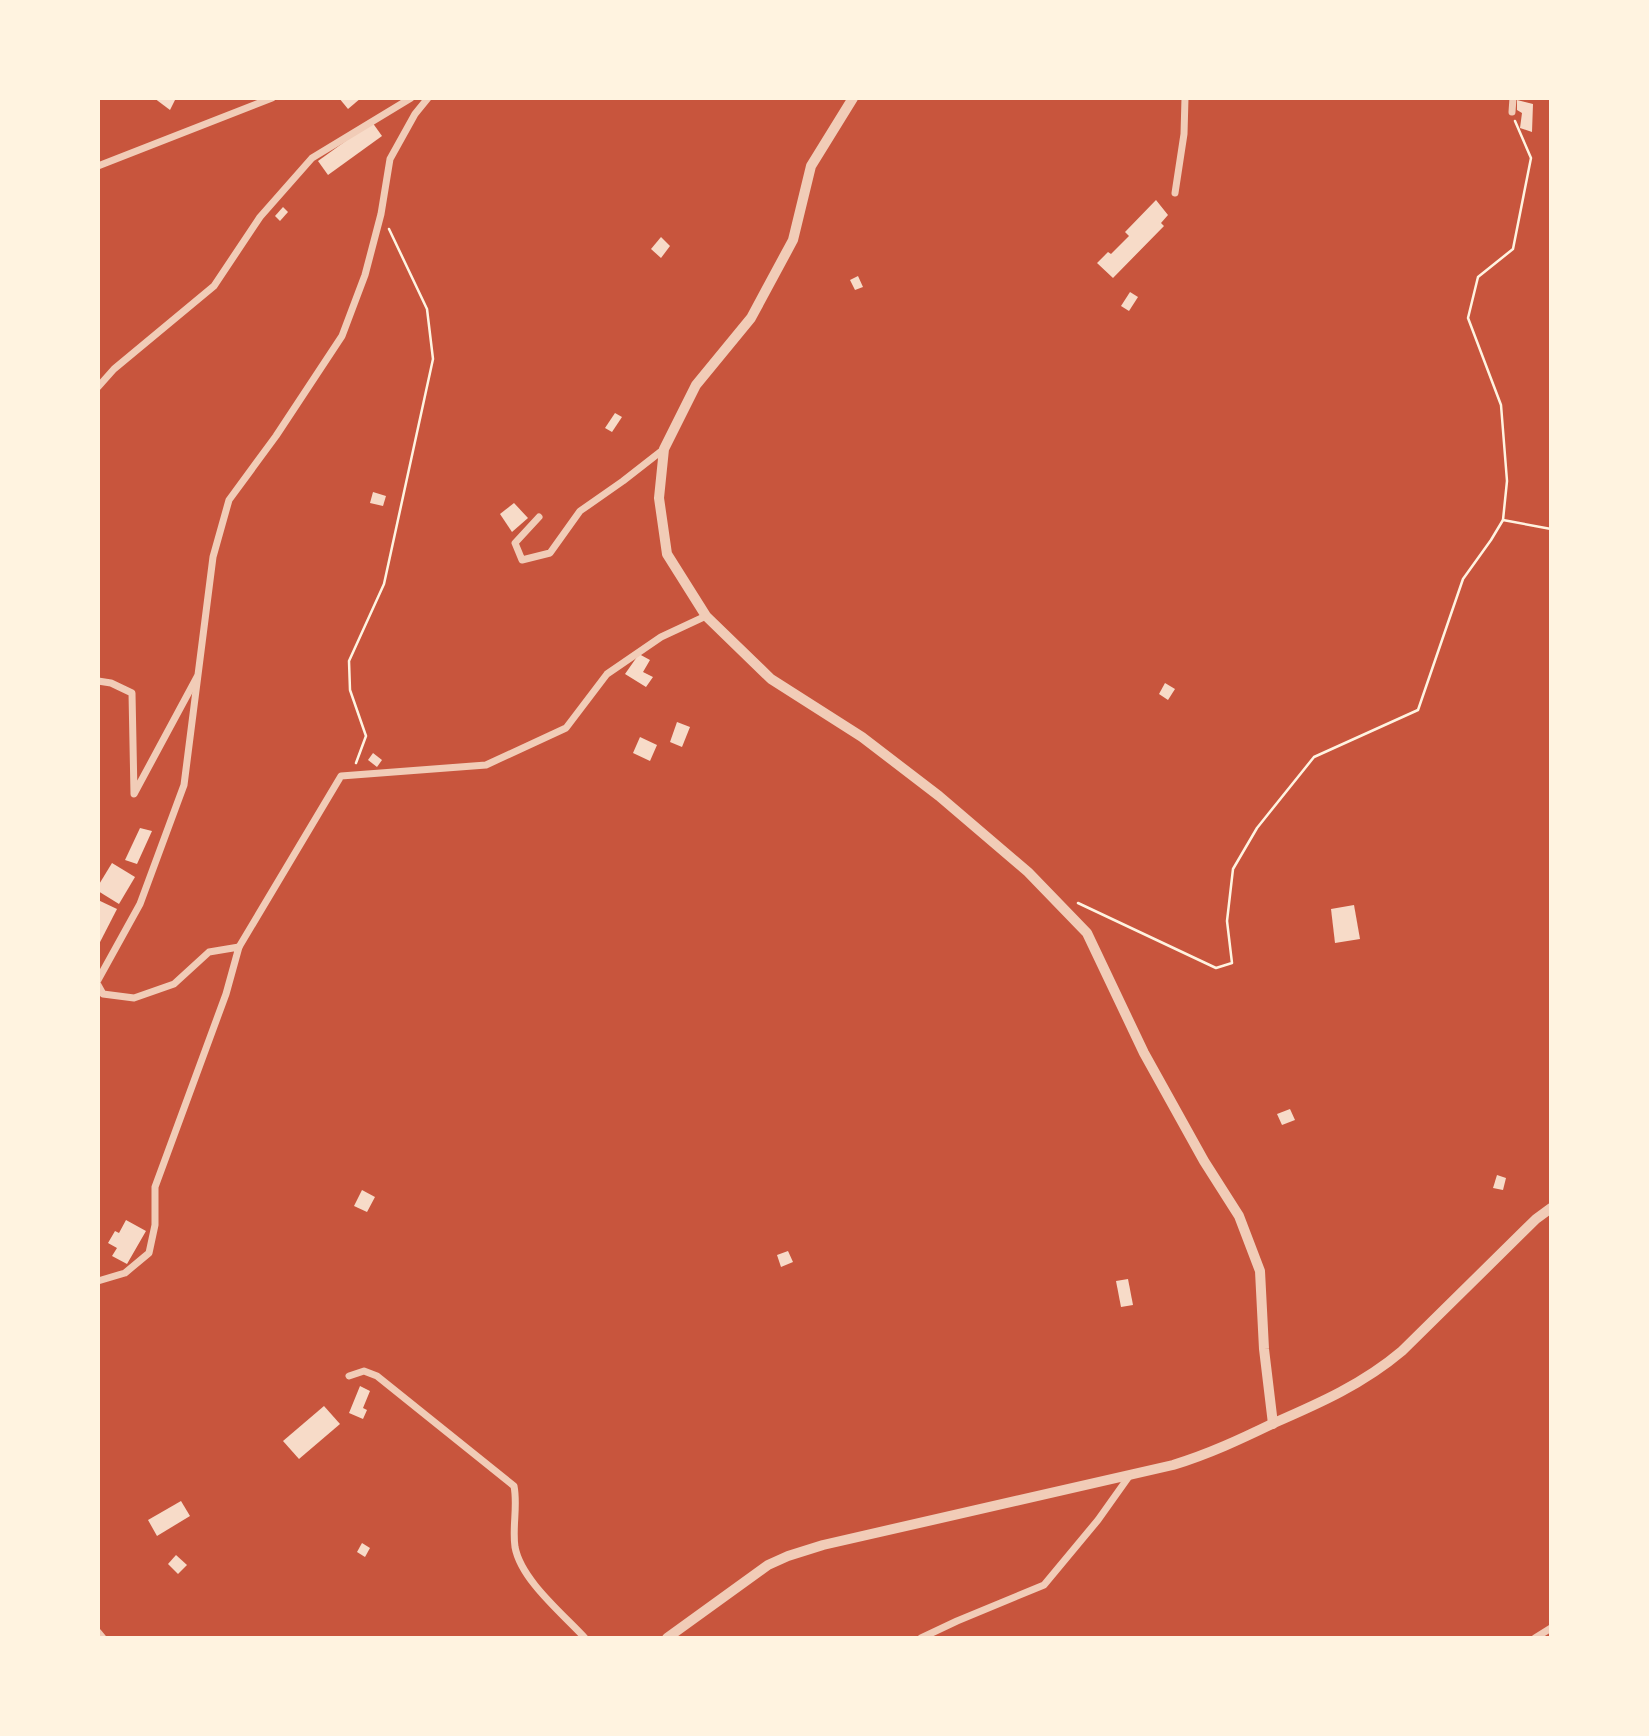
<svg xmlns="http://www.w3.org/2000/svg" width="1649" height="1736" font-family="'Noto Serif',serif">
  <rect width="100%" height="100%" fill="#c8553d"/>
  <g fill="#f7dbc8">
    <path d="M 154,98 L 176,98 L 170,110 Z"/>
    <path d="M 339,98 L 361,98 L 348,109 Z"/>
    <path d="M 1517,100 L 1533,104 L 1532,132 L 1520,128 L 1522,113 L 1517,110 Z"/>
    <path d="M 372,122 L 382,136 L 328,175 L 318,161 Z"/>
    <path d="M 1156,200 L 1168,215 L 1161,223 L 1164,226 L 1113,278 L 1097,263 L 1108,252 L 1111,254 L 1129,236 L 1125,232 Z"/>
    <path d="M 283,207 L 288,212 L 280,221 L 275,216 Z"/>
    <path d="M 661,237 L 670,246 L 661,258 L 651,249 Z"/>
    <path d="M 858,276 L 863,287 L 855,290 L 850,280 Z"/>
    <path d="M 1130,292 L 1138,297 L 1129,311 L 1121,306 Z"/>
    <path d="M 615,413 L 622,417 L 612,432 L 605,428 Z"/>
    <path d="M 373,492 L 386,496 L 383,506 L 370,503 Z"/>
    <path d="M 514,503 L 528,518 L 512,532 L 500,514 Z"/>
    <path d="M 639,654 L 650,660 L 643,672 L 653,677 L 646,687 L 625,674 Z"/>
    <path d="M 1165,683 L 1175,689 L 1168,700 L 1159,694 Z"/>
    <path d="M 677,722 L 690,727 L 682,747 L 670,742 Z"/>
    <path d="M 640,737 L 657,745 L 650,761 L 633,753 Z"/>
    <path d="M 373,753 L 382,760 L 377,767 L 368,760 Z"/>
    <path d="M 140,828 L 152,831 L 137,864 L 125,860 Z"/>
    <path d="M 112,863 L 135,877 L 119,904 L 98,891 L 98,886 Z"/>
    <path d="M 98,900 L 117,909 L 98,946 Z"/>
    <path d="M 1354,905 L 1360,939 L 1335,943 L 1331,909 Z"/>
    <path d="M 1290,1109 L 1295,1120 L 1282,1125 L 1277,1114 Z"/>
    <path d="M 1497,1175 L 1506,1178 L 1503,1190 L 1493,1188 Z"/>
    <path d="M 362,1190 L 375,1197 L 367,1212 L 354,1206 Z"/>
    <path d="M 126,1220 L 146,1231 L 127,1264 L 112,1256 L 117,1248 L 108,1243 L 115,1231 L 119,1233 Z"/>
    <path d="M 788,1251 L 793,1262 L 781,1267 L 777,1255 Z"/>
    <path d="M 1128,1279 L 1133,1305 L 1121,1307 L 1116,1281 Z"/>
    <path d="M 360,1386 L 370,1391 L 363,1408 L 367,1410 L 363,1419 L 349,1413 Z"/>
    <path d="M 324,1406 L 340,1424 L 299,1459 L 283,1441 Z"/>
    <path d="M 181,1501 L 190,1516 L 157,1536 L 148,1520 Z"/>
    <path d="M 362,1543 L 370,1548 L 365,1557 L 357,1552 Z"/>
    <path d="M 176,1555 L 187,1565 L 178,1574 L 168,1564 Z"/>
  </g>
  <g fill="none" stroke-linecap="round" stroke-linejoin="round">
    <g stroke="#fff3e0" stroke-width="2.5">
      <path d="M 1503,520 L 1551,529"/>
      <path d="M 356,763 L 366,736 L 350,690 L 349,661 L 384,584 L 433,359 L 427,309 L 389,229"/>
      <path d="M 1078,903 L 1216,968 L 1232,963 L 1227,921 L 1233,869 L 1257,828 L 1314,757 L 1418,710 L 1463,579 L 1491,540 L 1503,520 L 1507,481 L 1501,405 L 1468,318 L 1478,277 L 1513,249 L 1531,158 L 1515,121"/>
    </g>
    <g stroke="#f1ccb7" stroke-width="7">
      <path d="M 1512,112 L 1513,98"/>
      <path d="M 98,166 L 272,98"/>
      <path d="M 1175,193 L 1184,134 L 1185,98"/>
      <path d="M 98,387 L 114,369 L 214,286 L 260,217 L 312,158 L 411,98"/>
      <path d="M 539,517 L 515,543 L 522,560 L 550,553 L 580,511 L 623,481 L 664,449"/>
      <path d="M 98,681 L 111,683 L 132,693 L 134,794 L 197,677"/>
      <path d="M 239,947 L 341,776 L 486,765 L 566,728 L 607,674 L 661,637 L 706,616"/>
      <path d="M 98,980 L 140,904 L 184,785 L 213,557 L 229,500 L 276,436 L 342,336 L 365,275 L 381,214 L 390,159 L 415,114 L 428,98"/>
      <path d="M 98,985 L 103,994 L 134,998 L 174,984 L 209,952 L 239,947 L 226,994 L 155,1187 L 155,1225 L 149,1253 L 125,1273 L 98,1281"/>
      <path d="M 349,1376 L 364,1371 L 377,1376 L 514,1486 C 518,1506 512,1527 515,1547 C 521,1580 563,1614 585,1638"/>
      <path d="M 98,1632 L 103,1638"/>
      <path d="M 921,1638 L 957,1621 L 1044,1585 L 1098,1520 L 1130,1475"/>
      <path d="M 1535,1638 L 1551,1628"/>
    </g>
    <g stroke="#f1ccb7" stroke-width="10">
      <path d="M 853,98 L 811,166 L 793,240 L 751,318 L 696,385 L 664,449 L 659,498 L 667,554 L 706,616 L 771,679 L 862,737 L 939,796 L 1028,872 L 1087,933 L 1144,1053 L 1204,1161 L 1239,1216 L 1260,1271 L 1264,1349 L 1273,1424"/>
      <path d="M 667,1638 L 768,1565 L 788,1556 L 823,1545 L 1173,1465 C 1209,1454 1241,1439 1274,1423 C 1320,1403 1363,1384 1402,1351 L 1536,1219 L 1551,1208"/>
    </g>
  </g>
  <rect width="1649" height="1736" fill="none" stroke="#fff3e0" stroke-width="200"/>
</svg>
